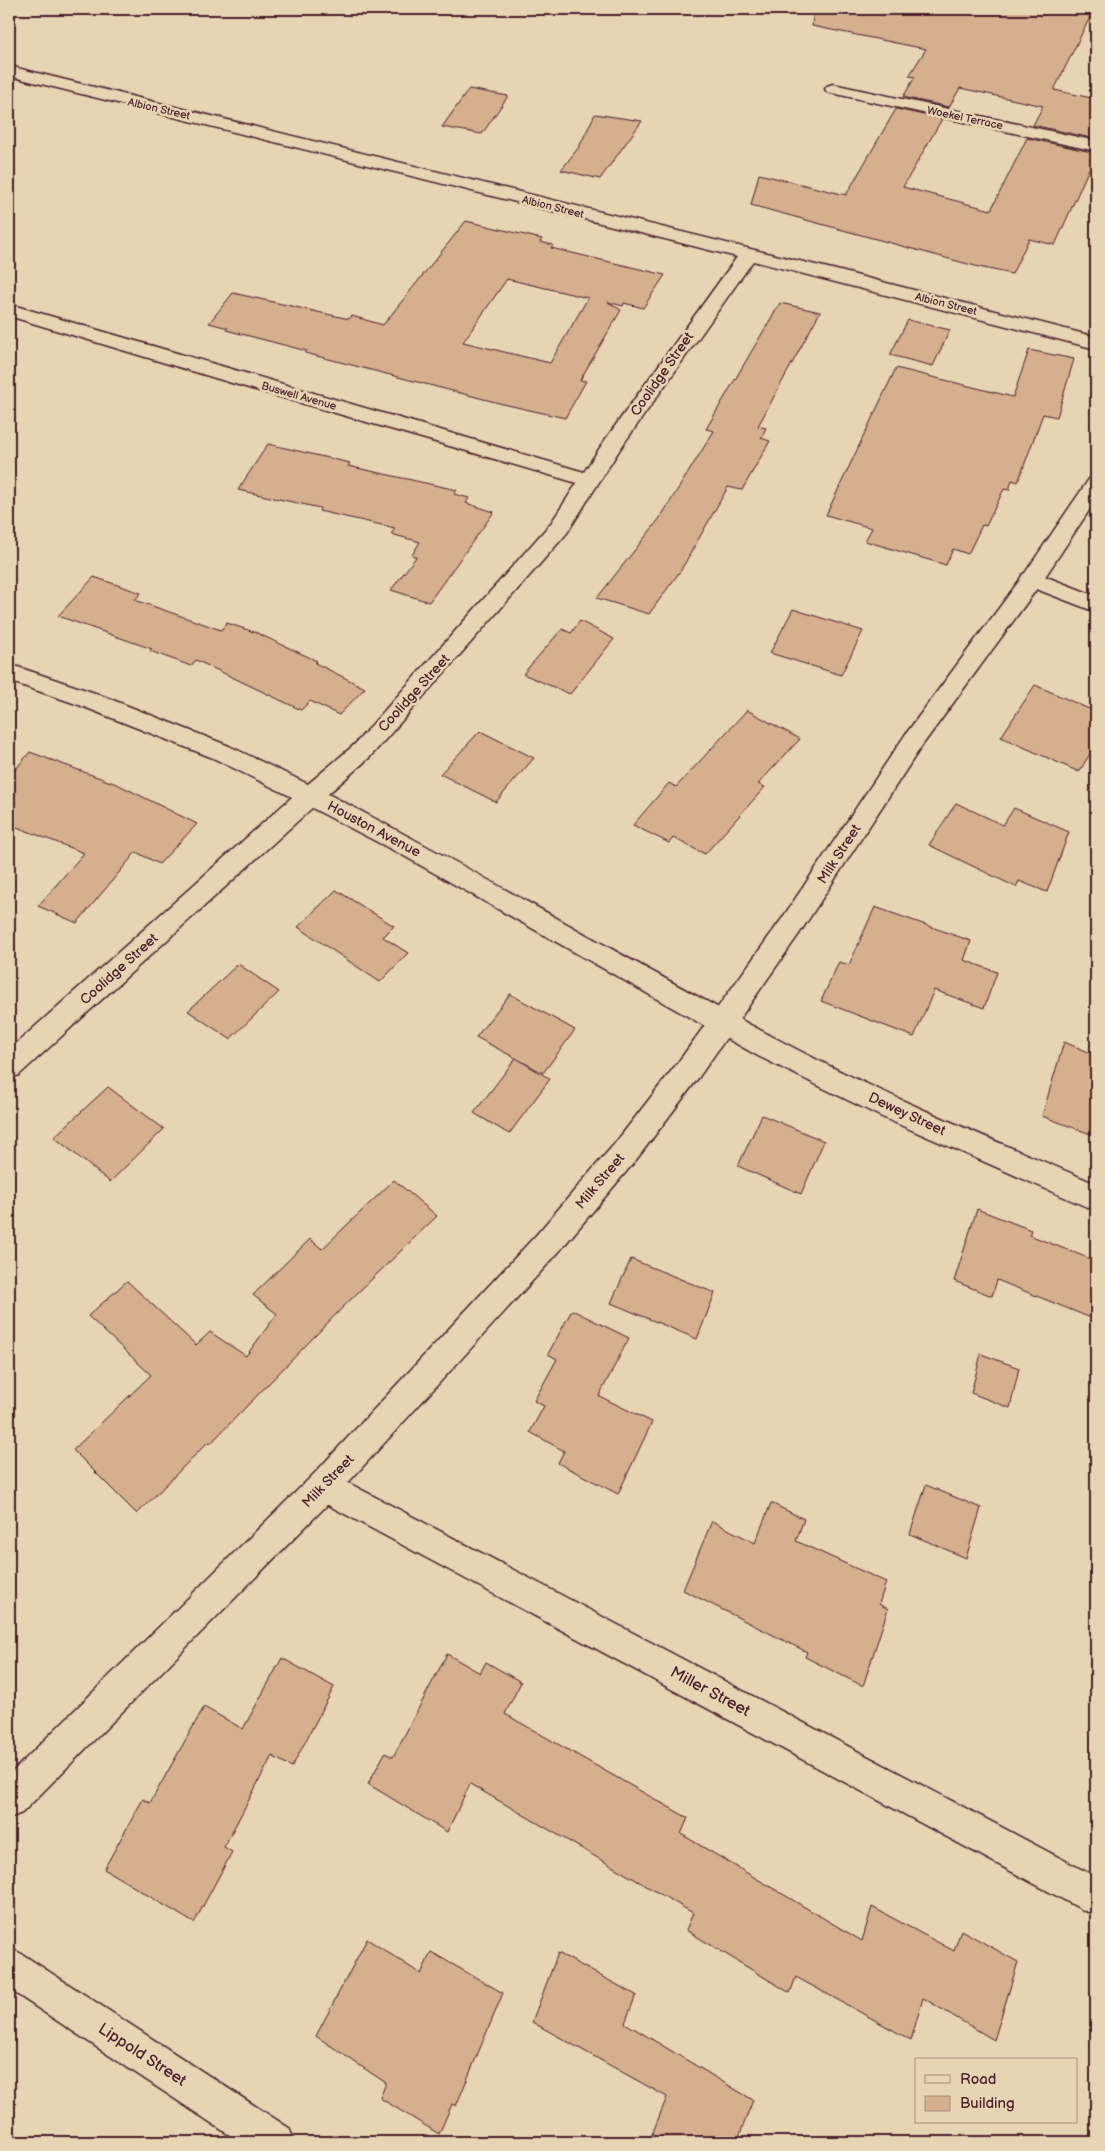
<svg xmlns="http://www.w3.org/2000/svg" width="1105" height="2151" font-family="'Balsamiq Sans',sans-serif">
  <rect width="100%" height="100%" fill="#e6d4b2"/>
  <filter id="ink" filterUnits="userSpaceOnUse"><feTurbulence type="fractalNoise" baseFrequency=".02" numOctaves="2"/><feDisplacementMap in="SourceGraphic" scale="10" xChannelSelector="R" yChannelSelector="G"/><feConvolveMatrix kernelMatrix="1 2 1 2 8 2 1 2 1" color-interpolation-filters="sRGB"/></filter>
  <g filter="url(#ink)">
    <g fill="#d6af8e" stroke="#4a1f2b" fill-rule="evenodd">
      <path d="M 814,9 L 1094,9 L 1054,90 L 1096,99 L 1096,139 L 1033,125 L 1043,106 L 960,88 L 949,107 L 903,97 L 915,77 L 909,76 L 926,49 L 812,26 Z"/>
      <path d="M 469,89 L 508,96 L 482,134 L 442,127 Z"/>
      <path d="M 896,109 L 942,119 L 903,187 L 991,210 L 1027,138 L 1096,153 L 1055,245 L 1029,239 L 1012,274 L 979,267 L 751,205 L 759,174 L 846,195 Z"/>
      <path d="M 595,114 L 642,121 L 600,179 L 561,170 L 579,147 Z"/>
      <path d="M 466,221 L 542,239 L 540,242 L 553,245 L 551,248 L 665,275 L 643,308 L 624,303 L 623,306 L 608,302 L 621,310 L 580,380 L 586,381 L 565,418 L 503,404 L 305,353 L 307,351 L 226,330 L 228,328 L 209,323 L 233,293 L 349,319 L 352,316 L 383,325 ZM 507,279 L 588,298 L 550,363 L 463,342 Z"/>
      <path d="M 780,303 L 820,312 L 758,426 L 766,428 L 761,438 L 770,441 L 742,490 L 728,487 L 681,570 L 649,614 L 597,598 L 660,518 L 714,431 L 706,429 Z"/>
      <path d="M 908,320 L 950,330 L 933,366 L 890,355 Z"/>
      <path d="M 1029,350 L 1074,359 L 1057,417 L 1043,414 L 1018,482 L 1012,480 L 1009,490 L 1004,489 L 986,526 L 982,525 L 968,554 L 953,549 L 946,565 L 865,541 L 872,528 L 826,515 L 896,368 L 1013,397 Z"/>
      <path d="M 268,444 L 350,463 L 348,466 L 457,490 L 454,494 L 469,498 L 466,503 L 494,512 L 429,602 L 391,590 L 416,557 L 412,555 L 420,542 L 391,534 L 395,528 L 319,511 L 320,508 L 238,490 Z"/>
      <path d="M 94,577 L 141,593 L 135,600 L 221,630 L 227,623 L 257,633 L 317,661 L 315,663 L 365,688 L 339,715 L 310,701 L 301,710 L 196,660 L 191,666 L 150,651 L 152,649 L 58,616 Z"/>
      <path d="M 793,609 L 863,631 L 841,675 L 770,653 Z"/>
      <path d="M 580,621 L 614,639 L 570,694 L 523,674 L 562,629 L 571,633 Z"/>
      <path d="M 1035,685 L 1096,712 L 1096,744 L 1079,772 L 1001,737 Z"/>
      <path d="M 747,710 L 800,739 L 758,784 L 765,787 L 705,854 L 673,838 L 669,843 L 633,825 L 669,783 L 676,787 Z"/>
      <path d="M 480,731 L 534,758 L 496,802 L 440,774 Z"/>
      <path d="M 30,752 L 119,785 L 197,824 L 159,864 L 136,852 L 77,923 L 38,906 L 84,853 L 9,824 L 9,777 Z"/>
      <path d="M 956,803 L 1003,825 L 1014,808 L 1069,832 L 1047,892 L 1019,881 L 1016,887 L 929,845 Z"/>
      <path d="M 336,890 L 394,926 L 383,937 L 408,953 L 380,982 L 298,927 Z"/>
      <path d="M 875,907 L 971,941 L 964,960 L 997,972 L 984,1008 L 934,990 L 914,1037 L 821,1001 L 839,962 L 849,965 Z"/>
      <path d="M 238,964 L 279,992 L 230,1039 L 188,1011 Z"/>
      <path d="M 510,994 L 575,1030 L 543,1073 L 476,1037 Z"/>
      <path d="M 1064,1042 L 1096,1055 L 1096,1136 L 1042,1116 Z"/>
      <path d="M 516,1058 L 550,1079 L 509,1134 L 474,1113 Z"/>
      <path d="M 108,1087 L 164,1129 L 110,1182 L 54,1137 Z"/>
      <path d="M 762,1115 L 824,1141 L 801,1194 L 738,1166 Z"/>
      <path d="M 394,1180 L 437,1216 L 347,1303 L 210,1444 L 208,1442 L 137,1514 L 73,1450 L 151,1375 L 88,1316 L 127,1281 L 196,1345 L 210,1332 L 246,1356 L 277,1314 L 253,1295 L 310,1239 L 322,1249 Z"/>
      <path d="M 977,1209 L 1031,1230 L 1029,1235 L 1096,1261 L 1096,1320 L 997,1280 L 992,1296 L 954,1281 Z"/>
      <path d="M 631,1259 L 715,1293 L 697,1339 L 611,1303 Z"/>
      <path d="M 572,1310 L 629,1338 L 599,1396 L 652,1422 L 618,1494 L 558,1463 L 564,1451 L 530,1432 L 544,1406 L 534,1401 L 557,1359 L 548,1354 Z"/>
      <path d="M 981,1354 L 1019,1368 L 1010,1408 L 971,1393 Z"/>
      <path d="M 926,1485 L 981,1508 L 966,1558 L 910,1534 Z"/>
      <path d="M 771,1503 L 804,1519 L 796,1541 L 886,1582 L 879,1604 L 888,1609 L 863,1686 L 805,1657 L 807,1652 L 683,1590 L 712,1521 L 755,1543 Z"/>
      <path d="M 447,1654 L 480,1673 L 486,1662 L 521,1682 L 505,1714 L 688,1818 L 681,1834 L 862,1941 L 872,1907 L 954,1951 L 961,1930 L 1018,1962 L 994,2040 L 923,1998 L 911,2040 L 796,1977 L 790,1993 L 686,1930 L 693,1913 L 470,1784 L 447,1832 L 368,1784 L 385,1753 L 393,1757 Z"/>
      <path d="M 282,1658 L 334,1687 L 292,1767 L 272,1756 L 224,1847 L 232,1852 L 194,1923 L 104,1869 L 143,1799 L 150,1803 L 204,1707 L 243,1729 Z"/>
      <path d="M 367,1939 L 421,1974 L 431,1952 L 503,1993 L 456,2106 L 452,2104 L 439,2134 L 380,2098 L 386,2083 L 316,2036 Z"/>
      <path d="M 558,1953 L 636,1995 L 625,2023 L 753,2100 L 737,2142 L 649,2142 L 667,2097 L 532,2022 Z"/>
    </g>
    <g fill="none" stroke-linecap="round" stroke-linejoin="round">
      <defs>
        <g id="street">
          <path d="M 9,66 L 840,271 L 1096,337 L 1096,349 L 753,261 L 620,449 L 567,533 L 370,757 L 328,794 C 480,872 626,960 777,1039 C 880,1094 989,1138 1096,1184 L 1096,1211 L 882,1117 L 758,1056 L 404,856 L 312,808 L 19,1075 L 9,1079 L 9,1050 L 292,797 L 213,758 L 79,705 L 9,681 L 9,664 L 95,693 L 229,746 L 308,784 L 354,745 L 551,523 L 577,483 L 235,384 L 9,316 L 9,304 L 584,472 L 605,440 L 737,257 L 9,76 Z"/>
          <path d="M 833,84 L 1096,141 L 1096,151 L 827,92 L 825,89 L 827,86 Z"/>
          <path d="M 1031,571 L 1096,596 L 1096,612 L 1023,584 L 1020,579 L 1023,574 Z"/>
          <path d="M 324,1470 L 1096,1877 L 1096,1915 L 1083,1910 L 313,1497 L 308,1486 L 313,1475 Z"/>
          <path d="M 9,1948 L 22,1954 L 289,2128 L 295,2142 L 240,2142 L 9,1989 Z"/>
        </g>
        <path id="secondary" d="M 1096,477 L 1096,500 L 1041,583 L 921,747 L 799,934 L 699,1077 L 636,1160 L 557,1254 L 335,1497 L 22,1813 L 9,1818 L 9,1775 L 313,1475 L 537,1234 L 616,1142 L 679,1061 L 781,920 L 905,735 L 1025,573 L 1089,479 Z"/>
      </defs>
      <use href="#street" stroke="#4a1f2b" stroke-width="3"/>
      <use href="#secondary" stroke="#4a1f2b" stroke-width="3"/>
      <use href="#street" fill="#e6d4b2" fill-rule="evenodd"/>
      <use href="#secondary" fill="#e6d4b2" fill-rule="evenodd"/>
    </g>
  </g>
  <g text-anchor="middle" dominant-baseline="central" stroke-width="5" stroke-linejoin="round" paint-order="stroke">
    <g font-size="11" fill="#4a1f2b" stroke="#e6d4b2">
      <text transform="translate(159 109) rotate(13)">Albion Street</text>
      <text transform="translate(965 118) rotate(12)">Woekel Terrace</text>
      <text transform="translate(553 207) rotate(14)">Albion Street</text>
      <text transform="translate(946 304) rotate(14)">Albion Street</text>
      <text transform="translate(299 396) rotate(16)">Buswell Avenue</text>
    </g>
    <g font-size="14" fill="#4a1f2b" stroke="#e6d4b2">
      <text transform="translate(662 374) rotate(-55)">Coolidge Street</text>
      <text transform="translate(414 693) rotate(-48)">Coolidge Street</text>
      <text transform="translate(374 829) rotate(28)">Houston Avenue</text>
      <text transform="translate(839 854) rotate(-57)">Milk Street</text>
      <text transform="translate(119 969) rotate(-42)">Coolidge Street</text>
      <text transform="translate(907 1114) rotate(25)">Dewey Street</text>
      <text transform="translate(600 1181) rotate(-50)">Milk Street</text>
      <text transform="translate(328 1481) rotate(-46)">Milk Street</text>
    </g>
    <g font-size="16" fill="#4a1f2b" stroke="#e6d4b2">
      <text transform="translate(710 1692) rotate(28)">Miller Street</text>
      <text transform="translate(142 2055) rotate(33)">Lippold Street</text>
    </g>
  </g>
  <rect width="1105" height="2151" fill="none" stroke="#e6d4b2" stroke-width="30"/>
  <rect x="15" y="15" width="1075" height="2121" fill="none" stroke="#4a1f2b" stroke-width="2" filter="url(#ink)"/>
  <rect x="915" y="2058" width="162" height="65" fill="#e6d4b2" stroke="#a88c7c"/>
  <rect x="925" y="2075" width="25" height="8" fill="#e6d4b2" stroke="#a88c7c"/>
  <text x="960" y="2084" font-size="15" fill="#4a1f2b">Road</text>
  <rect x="925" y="2096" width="25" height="15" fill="#d6af8e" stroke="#a88c7c"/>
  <text x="960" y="2108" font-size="15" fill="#4a1f2b">Building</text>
</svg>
